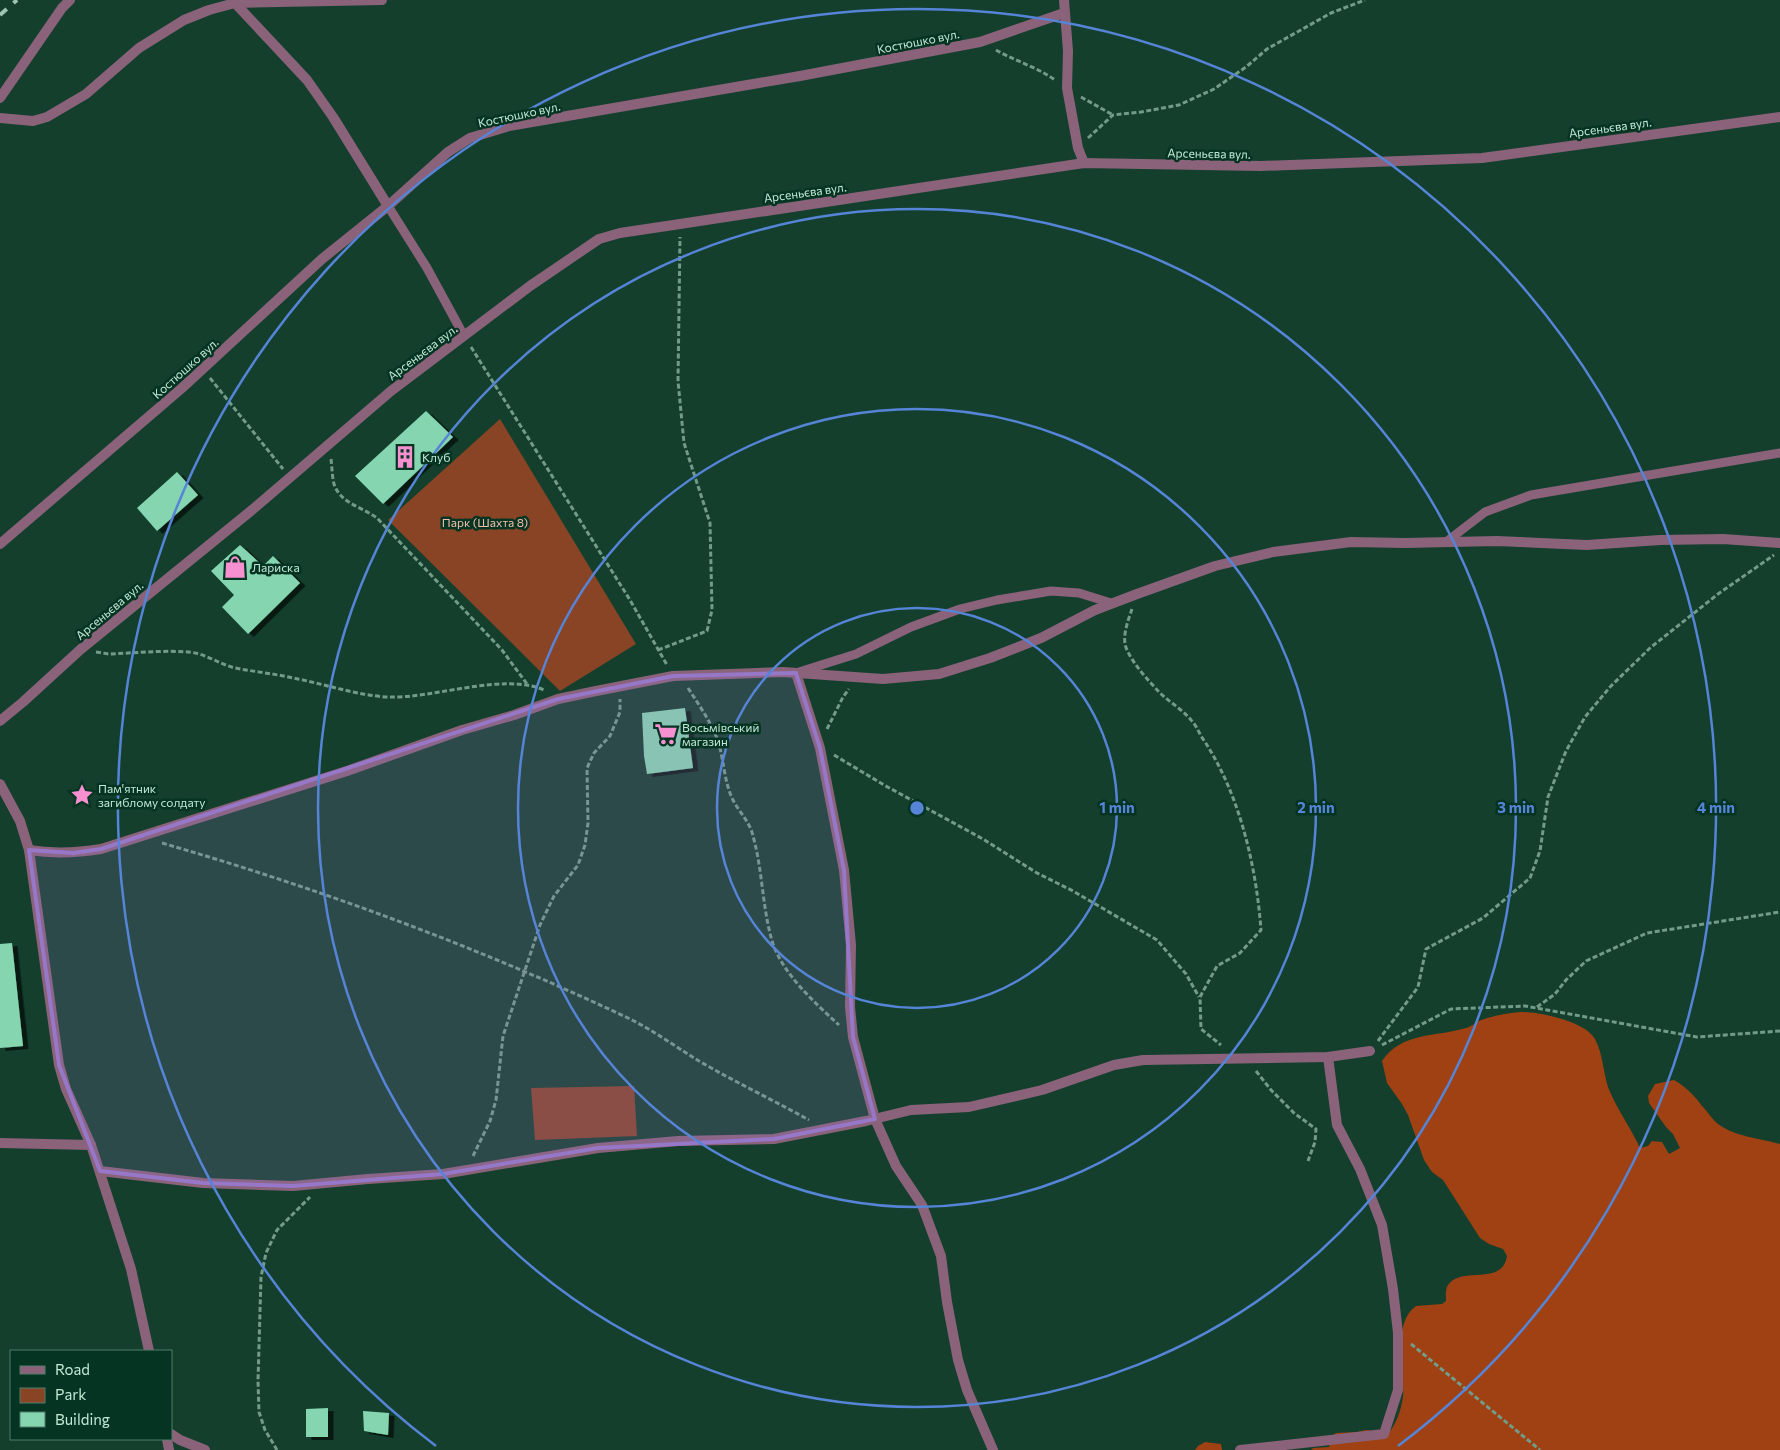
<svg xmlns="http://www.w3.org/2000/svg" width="1780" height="1450" font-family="Commissioner,sans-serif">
  <defs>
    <filter id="shadow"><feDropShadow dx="5.5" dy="3" stdDeviation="0" flood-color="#0009"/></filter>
  </defs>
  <rect width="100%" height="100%" fill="#133f2c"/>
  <g fill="#894426">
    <path d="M 500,419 L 636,644 L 560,691 L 388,520 Z"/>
    <path d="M 634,1086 L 637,1136 L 535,1140 L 531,1088 Z"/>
  </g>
  <g fill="#9f4112">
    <path d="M 1521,1012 C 1539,1012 1585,1021 1595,1039 C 1603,1054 1603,1071 1608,1087 C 1615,1106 1631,1128 1640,1148 L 1648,1146 L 1652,1141 L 1662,1142 L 1669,1154 L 1680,1148 L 1673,1134 L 1666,1127 L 1649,1103 L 1648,1096 L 1655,1084 L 1674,1080 C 1685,1086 1695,1096 1702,1106 C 1708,1112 1711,1118 1718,1124 C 1736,1137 1759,1138 1780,1144 L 1780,1450 L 1311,1450 L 1313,1448 L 1329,1447 L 1332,1437 L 1336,1433 L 1357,1432 L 1366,1430 L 1389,1433 C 1397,1422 1401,1410 1403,1397 C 1405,1371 1391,1324 1416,1306 L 1442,1304 L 1446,1301 C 1446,1296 1445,1290 1448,1285 C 1462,1265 1502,1287 1507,1256 L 1503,1249 L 1489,1244 L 1480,1238 L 1443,1180 L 1432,1172 L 1424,1160 L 1408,1115 L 1402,1104 L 1387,1083 L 1382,1061 C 1401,1032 1436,1037 1466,1028 C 1471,1027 1475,1023 1479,1021 C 1491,1016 1508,1013 1521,1012 Z"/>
    <path d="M 1205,1442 L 1221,1444 L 1222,1450 L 1195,1450 L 1198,1446 Z"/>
  </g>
  <g fill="#85d6b0" filter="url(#shadow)">
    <path d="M 426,411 L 453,437 L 383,504 L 355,476 Z"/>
    <path d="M 177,472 L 198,495 L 157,531 L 137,508 Z"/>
    <path d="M 240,545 L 263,566 L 273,556 L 300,583 L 248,634 L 222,607 L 234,595 L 211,571 Z"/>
    <path d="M 685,708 L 693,768 L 647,774 L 644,756 L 642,713 Z"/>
    <path d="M 12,943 L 23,1046 L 0,1048 L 0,944 Z"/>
    <path d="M 328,1408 L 328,1437 L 306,1437 L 306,1409 Z"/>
    <path d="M 363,1411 L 389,1413 L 388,1435 L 364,1431 Z"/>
  </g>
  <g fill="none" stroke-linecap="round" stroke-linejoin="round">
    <g stroke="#729c88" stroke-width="3" stroke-dasharray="5 2.5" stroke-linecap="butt">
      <path d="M 996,50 C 1015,61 1037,67 1055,80"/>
      <path d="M 1081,97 L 1113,115"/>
      <path d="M 1088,138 L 1113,115 L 1141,112 L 1179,105 L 1214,89 L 1246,67 L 1267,49 L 1331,13 L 1365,0"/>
      <path d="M 471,347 L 630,600 L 667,665"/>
      <path d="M 210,378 L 283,469"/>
      <path d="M 331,459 C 332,467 332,476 334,484 C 340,503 362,507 377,518 L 502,650 L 527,684"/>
      <path d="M 1132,609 C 1128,621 1121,638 1127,650 C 1134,665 1148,680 1159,692 C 1169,702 1182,709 1191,720 C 1195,724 1198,730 1201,736 C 1239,791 1256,864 1261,930 L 1240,953 L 1217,966 L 1200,997 L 1201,1029 L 1221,1045"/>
      <path d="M 658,650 L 707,631 L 712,610 L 710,523 L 684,443 L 678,381 L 680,237"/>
      <path d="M 96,652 L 109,654 C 135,653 162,650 188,652 C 205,653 219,664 235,668 C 256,672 277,674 298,679 C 328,685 356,695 387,697 C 434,699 502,672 544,690"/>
      <path d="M 688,688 C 699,705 711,722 718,741 C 724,760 724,782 733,800 C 739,812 750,822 753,836 C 763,871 762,909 773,944 C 784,975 815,1003 839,1025"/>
      <path d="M 827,729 L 843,697 L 849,689"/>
      <path d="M 834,755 L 884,785 L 983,839 L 1037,873 L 1073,891 L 1157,940 L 1186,974 L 1199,997"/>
      <path d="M 162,843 C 321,889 478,947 628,1018 C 653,1030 676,1047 699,1061 C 735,1082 773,1100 809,1120"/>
      <path d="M 1537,1007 L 1555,994 L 1566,980 L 1586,961 L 1647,933 L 1780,912"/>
      <path d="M 1378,1041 L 1418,987 L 1426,949 L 1483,918 L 1530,878 L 1540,851 L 1548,797 L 1566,751 L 1585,717 L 1610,687 L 1650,648 L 1718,594 L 1774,555"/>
      <path d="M 1382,1045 L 1451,1009 L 1525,1006 L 1697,1037 L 1780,1031"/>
      <path d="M 1256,1071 L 1271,1090 L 1294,1113 L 1316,1129 L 1315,1142 L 1308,1161"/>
      <path d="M 473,1156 L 490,1121 L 496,1100 L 503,1036 L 540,925 L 554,896 L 578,865 L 585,845 L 588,823 L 587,768 L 594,753 L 610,736 L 620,712 L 620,699"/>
      <path d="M 1411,1344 L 1540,1450"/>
      <path d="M 277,1450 L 265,1430 L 259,1412 L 258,1381 L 261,1277 L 266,1253 L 277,1230 L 310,1197"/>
    </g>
    <g stroke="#8a627a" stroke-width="9">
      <path d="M 388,206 L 427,268 L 464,336"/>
      <path d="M 1446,542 L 1485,512 L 1531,495 L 1780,453"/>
      <path d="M 799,672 L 856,654 L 911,627 L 960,609 L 997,600 L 1051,591 L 1079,593 L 1111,603"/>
    </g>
    <g stroke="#8a627a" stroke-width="10">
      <path d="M 1064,0 L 1068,51 L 1067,88 L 1078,148 L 1084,163"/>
      <path d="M 235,3 L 307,80 L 333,117 L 388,206"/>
      <path d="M 0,98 L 62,8 L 70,0"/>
      <path d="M 0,118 L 33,121 L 47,117 L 86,94 L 139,48 L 184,20 L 209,10 L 235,3 L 382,0"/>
      <path d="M 0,544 L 182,388 L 322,259 L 388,206 L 448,152 L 470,138 L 509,126 L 800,76 L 980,42 L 1064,13"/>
      <path d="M 796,673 L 820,748 L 844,870 L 851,945 L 850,1007 L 853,1037 L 875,1119 L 896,1166 L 922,1205 L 941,1256 L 947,1302 L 958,1360 L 967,1390 L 993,1450"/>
      <path d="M 0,721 L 23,702 L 81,649 L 252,510 L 391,391 L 530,286 L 599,239 L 620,233 L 680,224 L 1084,163 L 1261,166 L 1482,158 L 1780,117"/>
      <path d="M 0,784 L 20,821 L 29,850 L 59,1065 L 66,1089 L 91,1145 L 131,1269 L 149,1351"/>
      <path d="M 29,850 C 54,854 76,853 101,849 L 347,771 L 462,730 L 514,715 L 558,699 L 596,691 L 673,676 L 783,672 L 883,679 L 939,674 L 990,658 L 1041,638 L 1095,610 L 1137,594 L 1215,566 L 1273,552 L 1351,542 L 1405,543 L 1497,541 L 1587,545 L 1660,540 L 1723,539 L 1780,543"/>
      <path d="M 0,1143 L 91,1145"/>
      <path d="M 100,1171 L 203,1183 L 293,1186 L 368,1179 L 443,1174 L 598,1148 L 678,1141 L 774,1139 L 866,1121 L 911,1110 L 969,1107 L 1042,1090 L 1114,1065 L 1143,1060 L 1328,1057 L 1370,1051"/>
      <path d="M 171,1434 L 180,1440 L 205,1450"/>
      <path d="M 167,1439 L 169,1450"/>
      <path d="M 1240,1450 L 1384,1434 L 1398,1390 L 1398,1333 L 1393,1289 L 1382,1225 L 1360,1169 L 1337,1125 L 1328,1057"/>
    </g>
    <path stroke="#9cc4b0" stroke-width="4" stroke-dasharray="9 9" stroke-linecap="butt" d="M 0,15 L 17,0"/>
  </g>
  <path fill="#9777c7" fill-opacity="0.2" stroke="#9777c7" stroke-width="4" stroke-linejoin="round" d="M 796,673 L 820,748 L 844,870 L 853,1037 L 875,1119 L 774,1139 L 598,1148 L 443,1174 L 293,1186 L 203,1183 L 100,1171 L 59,1065 L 29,850 L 73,853 L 101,849 L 558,699 L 673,676 Z"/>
  <g fill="none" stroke="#5684d7" stroke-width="2.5">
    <circle cx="917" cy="808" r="200"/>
    <circle cx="917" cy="808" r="399"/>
    <circle cx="917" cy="808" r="599"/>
    <path d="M436 1446A799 799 0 1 1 1398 1446"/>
  </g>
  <defs>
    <symbol id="building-bare" viewBox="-9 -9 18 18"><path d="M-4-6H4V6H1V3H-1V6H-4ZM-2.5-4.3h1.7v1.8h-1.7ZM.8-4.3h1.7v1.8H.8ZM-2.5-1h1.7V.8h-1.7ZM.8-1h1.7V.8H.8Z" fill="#f690d0" stroke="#063423" stroke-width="2.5" paint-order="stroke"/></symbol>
    <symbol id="shop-bare" viewBox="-9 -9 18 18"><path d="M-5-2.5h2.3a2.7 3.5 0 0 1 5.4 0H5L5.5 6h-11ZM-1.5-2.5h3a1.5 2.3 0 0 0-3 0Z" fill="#f690d0" stroke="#063423" stroke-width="2.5" paint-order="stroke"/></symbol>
    <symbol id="supermarket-bare" viewBox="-9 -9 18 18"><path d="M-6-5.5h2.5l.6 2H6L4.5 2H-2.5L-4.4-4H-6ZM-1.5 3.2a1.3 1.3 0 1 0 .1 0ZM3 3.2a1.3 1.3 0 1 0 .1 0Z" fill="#f690d0" stroke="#063423" stroke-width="2.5" paint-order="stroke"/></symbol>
    <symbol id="sight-bare" viewBox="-9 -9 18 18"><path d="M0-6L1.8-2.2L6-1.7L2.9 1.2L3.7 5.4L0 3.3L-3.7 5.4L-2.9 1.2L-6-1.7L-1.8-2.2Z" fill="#f690d0" stroke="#063423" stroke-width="2.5" paint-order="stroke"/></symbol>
  </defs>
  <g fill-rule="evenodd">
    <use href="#building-bare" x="389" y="441" width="32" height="32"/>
    <use href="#shop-bare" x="219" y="551" width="32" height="32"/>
    <use href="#supermarket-bare" x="650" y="718" width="32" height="32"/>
    <use href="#sight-bare" x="66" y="779" width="32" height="32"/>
  </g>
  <g text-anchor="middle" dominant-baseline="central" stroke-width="5" stroke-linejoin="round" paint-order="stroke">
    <g font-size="12" fill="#c1e8d4" stroke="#063423">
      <text transform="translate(918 41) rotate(-11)">Костюшко вул.</text>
      <text transform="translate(519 114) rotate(-12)">Костюшко вул.</text>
      <text transform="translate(1610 127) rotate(-8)">Арсеньєва вул.</text>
      <text transform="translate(1209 153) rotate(1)">Арсеньєва вул.</text>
      <text transform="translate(805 192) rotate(-8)">Арсеньєва вул.</text>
      <text transform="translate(422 352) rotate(-37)">Арсеньєва вул.</text>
      <text transform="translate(185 368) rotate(-42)">Костюшко вул.</text>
      <text transform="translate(109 610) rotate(-40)">Арсеньєва вул.</text>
    </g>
    <g font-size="12" fill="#c1e8d4" stroke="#063423" text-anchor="start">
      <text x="422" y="457">Клуб</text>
      <text x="252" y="567">Лариска</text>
      <text x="682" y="727">Восьмівський<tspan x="682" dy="14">магазин</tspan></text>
      <text x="98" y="788">Пам'ятник<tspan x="98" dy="14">загиблому солдату</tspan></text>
    </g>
    <g font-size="12" fill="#f2beaa" stroke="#063423">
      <text x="485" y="522">Парк (Шахта 8)</text>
    </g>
  </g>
  <circle cx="917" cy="808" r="8" fill="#5684d7" stroke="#063423" stroke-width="2.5"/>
  <g font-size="15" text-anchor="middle" font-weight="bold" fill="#5684d7" stroke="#063423" stroke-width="5" stroke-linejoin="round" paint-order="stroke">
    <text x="1117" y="813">1 min</text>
    <text x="1316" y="813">2 min</text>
    <text x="1516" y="813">3 min</text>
    <text x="1716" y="813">4 min</text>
  </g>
  <rect x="10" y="1350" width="162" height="90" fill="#063423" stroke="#517c6a"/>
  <rect x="20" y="1366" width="25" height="8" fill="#8a627a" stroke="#517c6a"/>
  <text x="55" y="1375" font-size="15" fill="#c1e8d4">Road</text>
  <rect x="20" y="1388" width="25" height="15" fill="#894426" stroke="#517c6a"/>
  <text x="55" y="1400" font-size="15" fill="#c1e8d4">Park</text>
  <rect x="20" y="1412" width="25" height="15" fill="#85d6b0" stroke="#517c6a"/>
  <text x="55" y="1425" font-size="15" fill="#c1e8d4">Building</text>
</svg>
